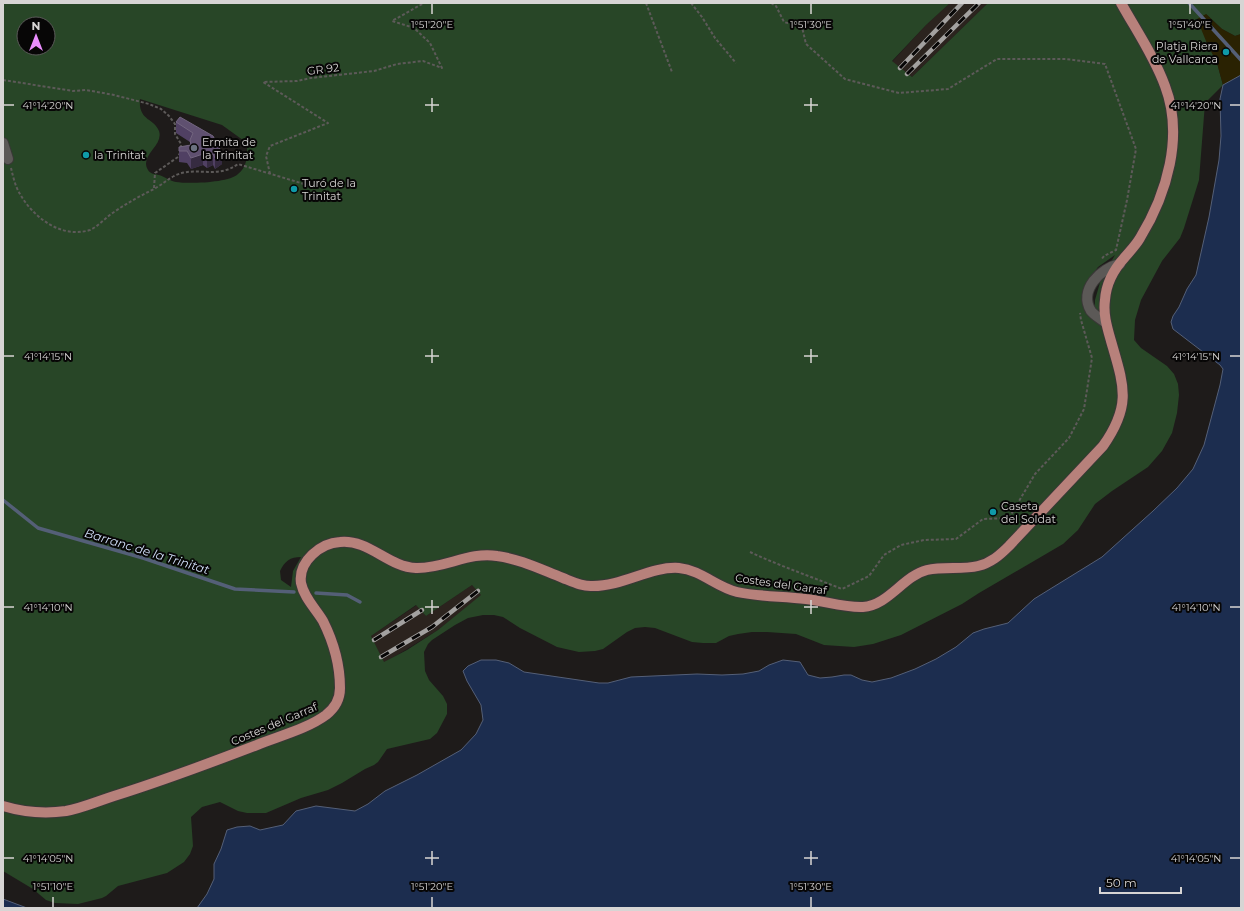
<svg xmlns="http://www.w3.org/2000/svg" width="1244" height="911" font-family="Montserrat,sans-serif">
  <rect width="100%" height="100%" fill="#1e1b1a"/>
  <g fill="#2b231e">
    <path d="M 950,3 L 988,3 L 912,77 L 892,62 L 926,25 Z"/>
    <path d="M 472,585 L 482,595 L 438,630 L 384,663 L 371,636 L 417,605 L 426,616 Z"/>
  </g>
  <path fill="#284627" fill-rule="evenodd" d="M 3,3 L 950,3 L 926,25 L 892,61 L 912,77 L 988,3 L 1241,3 L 1241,34 L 1235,36 L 1222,29 L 1206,14 L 1206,41 L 1217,63 L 1223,85 L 1205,103 L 1199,180 L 1184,228 L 1180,238 L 1162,261 L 1141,300 L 1135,320 L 1134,340 L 1141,348 L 1167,366 L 1174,374 L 1178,384 L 1179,395 L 1177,413 L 1172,433 L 1162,451 L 1148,467 L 1112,491 L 1095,504 L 1078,530 L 1063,544 L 979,593 L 962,604 L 901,635 L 873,644 L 854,647 L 824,645 L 796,634 L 767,632 L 752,632 L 738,634 L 729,636 L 716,643 L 703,643 L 692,642 L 655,628 L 645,627 L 635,628 L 627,632 L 603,649 L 595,651 L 579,652 L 557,647 L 520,628 L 503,617 L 494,615 L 483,615 L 468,618 L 455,625 L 432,640 L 428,644 L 424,652 L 425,671 L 429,680 L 443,696 L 447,704 L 447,714 L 437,733 L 430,739 L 387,749 L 378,762 L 374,765 L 365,769 L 342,783 L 328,790 L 301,798 L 266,813 L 247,813 L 238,811 L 220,802 L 202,807 L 191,817 L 193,846 L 190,854 L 184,862 L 167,873 L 118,886 L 106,896 L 102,898 L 78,904 L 55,903 L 46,900 L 33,889 L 3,871 ZM 24,24 L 48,24 L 48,48 L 24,48 ZM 140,99 L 222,125 L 247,143 C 247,155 248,166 238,174 C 229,183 188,184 176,182 C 170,181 165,177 159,175 C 155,174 150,174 148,170 C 139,155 164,146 159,131 C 154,118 138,121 140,99 ZM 1115,255 L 1101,279 L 1095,300 L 1094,321 L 1087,310 L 1088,281 L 1098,267 ZM 301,557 L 293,571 L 291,587 L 281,580 L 280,571 C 285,561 290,557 301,557 ZM 472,585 L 481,595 L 438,630 L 407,650 L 384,662 L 371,636 L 416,605 L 426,616 Z"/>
  <path fill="#2a2202" d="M 1206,14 L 1222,29 L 1235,36 L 1241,34 L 1241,75 L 1223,85 L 1217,63 L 1206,41 L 1197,19 Z"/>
  <g fill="#1c2d4f" stroke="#545f77">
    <path d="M 1241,75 L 1241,908 L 197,908 L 207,894 L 214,879 L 214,864 L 221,849 L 227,830 L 237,827 L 250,826 L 260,830 L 283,825 L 296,811 L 316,806 L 355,811 L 368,804 L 385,791 L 417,775 L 461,750 L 476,734 L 483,720 L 481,705 L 467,681 L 463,671 L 468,666 L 481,660 L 496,660 L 509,663 L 524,672 L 599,683 L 608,683 L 631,677 L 697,674 L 722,675 L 743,674 L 759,671 L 769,665 L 783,660 L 800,662 L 808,675 L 820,678 L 832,677 L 844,675 L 851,675 L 862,680 L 872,682 L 891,678 L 915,669 L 936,659 L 956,647 L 973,633 L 984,629 L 1008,623 L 1034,599 L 1102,557 L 1153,511 L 1177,488 L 1193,469 L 1204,445 L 1220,385 L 1223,369 L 1220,365 L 1173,329 L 1171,322 L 1173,316 L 1179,307 L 1187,289 L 1196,275 L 1209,217 L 1219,160 L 1221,136 L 1220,99 L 1223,85 Z"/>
    <path d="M 3,899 L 27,908 L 3,908 Z"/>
  </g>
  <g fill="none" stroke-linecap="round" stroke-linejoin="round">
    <g stroke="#545f77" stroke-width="3.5">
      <path d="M 1189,3 L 1241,60"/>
      <path d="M 3,500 L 38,528 L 143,558 L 235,589 L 294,592"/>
      <path d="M 316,593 L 347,595 L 360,602"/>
    </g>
    <defs>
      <g id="minor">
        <path d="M 3,143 L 8,159"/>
        <path d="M 1106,323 C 1101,319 1094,315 1091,311 C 1078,290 1101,268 1120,264"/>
      </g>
      <path id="major" d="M 3,806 C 23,812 45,814 66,811 C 82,808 98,801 114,796 C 162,781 210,763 257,745 C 279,736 307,729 326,715 C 335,708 340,699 340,688 C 340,666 333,641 323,621 C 316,609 304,598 301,583 C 298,561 321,543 340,542 C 369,539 388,567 416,568 C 444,569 470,551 497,556 C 520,559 542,570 563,578 C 573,582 583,587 593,586 C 623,586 651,566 679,568 C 701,570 716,587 737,592 C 760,597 784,596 806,599 C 824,601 846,608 863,607 C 889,605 903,576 927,570 C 944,566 962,570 978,566 C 991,563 1000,555 1009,546 L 1103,446 C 1132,405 1124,386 1111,341 C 1107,327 1103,314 1105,300 C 1106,284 1114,269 1125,257 C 1130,251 1136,245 1140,238 C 1167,194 1184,136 1165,86 C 1154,56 1136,30 1121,3"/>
    </defs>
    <use href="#minor" stroke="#3a3837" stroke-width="12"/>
    <use href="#major" stroke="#3a3837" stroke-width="12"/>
    <g stroke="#5d5a59" stroke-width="2" stroke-dasharray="3 2" stroke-linecap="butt">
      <path d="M 646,3 L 672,72"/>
      <path d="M 691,3 L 702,17 L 715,38 L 736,63"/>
      <path d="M 771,3 L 776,6 L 784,22 L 802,27 L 806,44 L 845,79 L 899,93 L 948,89 L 997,59 L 1066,59 L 1105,64 L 1136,149 L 1127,200 L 1116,250 L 1104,256 L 1101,260"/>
      <path d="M 3,80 L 73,91 L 86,90 L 114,95 L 149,104 L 161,109 L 169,116 L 175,124 L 175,134 L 181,144 L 181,149"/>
      <path d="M 11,168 C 13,176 15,186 20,194 C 33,217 61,239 90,230 C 99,226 106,217 114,212 C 127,203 140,196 154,189 C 161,185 167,180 174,176 C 196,165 216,180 238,164 L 314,187"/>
      <path d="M 270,174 L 266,156 L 270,146 L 328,123 L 263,82 L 297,81 L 311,78 L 374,71 L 397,64 L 423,61 L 442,68 L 430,43 L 414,28 L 392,21 L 424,3"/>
      <path d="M 154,188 L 155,173 L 178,157 L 180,153"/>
      <path d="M 750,552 C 780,566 812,577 842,589 L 869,576 L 884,555 L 901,545 L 924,540 L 956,539 L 983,519 L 1009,518 L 1035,474 L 1069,438 L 1084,409 L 1092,358 L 1081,320 L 1080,313"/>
    </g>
    <use href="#minor" stroke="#5c5957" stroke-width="10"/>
    <use href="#major" stroke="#b7817b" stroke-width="10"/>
    <defs>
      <g id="rail">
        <path d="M 900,68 L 962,3"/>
        <path d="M 907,74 L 979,3"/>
        <path d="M 374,640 L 422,610"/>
        <path d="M 381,657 L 432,627 L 478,591"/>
      </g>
    </defs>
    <use href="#rail" stroke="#a3a1a0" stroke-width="4.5"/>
    <use href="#rail" stroke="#070606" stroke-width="3" stroke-dasharray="9" stroke-linecap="butt"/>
  </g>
  <path fill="#504063" d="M 180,117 L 222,164 L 215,169 L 213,165 L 207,168 L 203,165 L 191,169 L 187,163 L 179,162 L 179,147 L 190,146 L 190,142 L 176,133 L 176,122 Z"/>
  <g fill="#362b41">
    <path d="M 222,153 L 222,164 L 215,169 L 215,158 Z"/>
    <path d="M 203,154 L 203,165 L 191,169 L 191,158 Z"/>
    <path d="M 213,154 L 213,165 L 207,168 L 207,157 Z"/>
  </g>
  <path fill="#5f5070" stroke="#72657f" d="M 180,117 L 213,136 L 222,153 L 215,158 L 213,154 L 207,157 L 203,154 L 191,158 L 187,151 L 179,151 L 179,147 L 191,145 L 190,140 L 193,133 L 176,122 Z"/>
  <path fill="none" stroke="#d7d5d4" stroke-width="1.5" d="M 432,4 L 432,14M 811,4 L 811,14M 1190,4 L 1190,14M 432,98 L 432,112M 811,98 L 811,112M 4,105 L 14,105M 425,105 L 439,105M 804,105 L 818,105M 1230,105 L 1240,105M 432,349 L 432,363M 811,349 L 811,363M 4,356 L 14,356M 425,356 L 439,356M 804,356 L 818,356M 1230,356 L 1240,356M 432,600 L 432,614M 811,600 L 811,614M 4,607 L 14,607M 425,607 L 439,607M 804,607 L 818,607M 1230,607 L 1240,607M 432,851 L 432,865M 811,851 L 811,865M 4,858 L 14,858M 425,858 L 439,858M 804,858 L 818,858M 1230,858 L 1240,858M 53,897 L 53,907M 432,897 L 432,907M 811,897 L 811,907"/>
  <g fill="#0f9aa8" stroke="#070606" stroke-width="1.5">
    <circle cx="1226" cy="52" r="4"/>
    <circle cx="86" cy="155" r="4"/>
    <circle cx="294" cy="189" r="4"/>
    <circle cx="993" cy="512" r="4"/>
  </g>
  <circle fill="#6b7280" stroke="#070606" stroke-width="1.5" cx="194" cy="148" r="4"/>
  <g text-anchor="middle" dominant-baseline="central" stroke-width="4" stroke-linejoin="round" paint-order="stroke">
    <g font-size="11" fill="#d7d5d4" stroke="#070606" text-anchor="start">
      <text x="1218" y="46" text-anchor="end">Platja Riera<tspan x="1218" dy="13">de Vallcarca</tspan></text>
      <text x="202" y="142">Ermita de<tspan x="202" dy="13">la Trinitat</tspan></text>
      <text x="94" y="155">la Trinitat</text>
      <text x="302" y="183">Turó de la<tspan x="302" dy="13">Trinitat</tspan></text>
      <text x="1001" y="506">Caseta<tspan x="1001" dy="13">del Soldat</tspan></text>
    </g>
    <g font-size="11" fill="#d7d5d4" stroke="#070606">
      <text transform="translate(323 69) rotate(-7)">GR 92</text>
      <text transform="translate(781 584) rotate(8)">Costes del Garraf</text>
      <text transform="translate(274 724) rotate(-23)">Costes del Garraf</text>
    </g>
    <g font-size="12" font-style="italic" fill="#d5e3fd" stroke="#070606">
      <text transform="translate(147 551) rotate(17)">Barranc de la Trinitat</text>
    </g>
  </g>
  <g font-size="10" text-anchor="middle" fill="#d7d5d4" stroke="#070606" stroke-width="4" stroke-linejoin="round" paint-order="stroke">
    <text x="432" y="28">1°51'20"E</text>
    <text x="811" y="28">1°51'30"E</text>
    <text x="1190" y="28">1°51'40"E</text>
    <text x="48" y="109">41°14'20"N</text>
    <text x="1196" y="109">41°14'20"N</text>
    <text x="48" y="360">41°14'15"N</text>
    <text x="1196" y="360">41°14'15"N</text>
    <text x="48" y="611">41°14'10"N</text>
    <text x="1196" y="611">41°14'10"N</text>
    <text x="48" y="862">41°14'05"N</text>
    <text x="1196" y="862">41°14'05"N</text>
    <text x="53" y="890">1°51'10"E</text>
    <text x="432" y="890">1°51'20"E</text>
    <text x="811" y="890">1°51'30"E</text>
  </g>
  <rect width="1244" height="911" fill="none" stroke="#d7d5d4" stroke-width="8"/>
  <g transform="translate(36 36)"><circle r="19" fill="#070606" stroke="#5a5958"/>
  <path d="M0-3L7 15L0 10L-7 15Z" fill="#ea8dfd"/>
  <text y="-6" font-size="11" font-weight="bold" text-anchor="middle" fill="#d7d5d4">N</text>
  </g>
  <path d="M1100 887v6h81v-6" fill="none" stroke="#d7d5d4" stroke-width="2"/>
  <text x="1106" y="887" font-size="12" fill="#d7d5d4" stroke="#070606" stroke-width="3" paint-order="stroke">50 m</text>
</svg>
